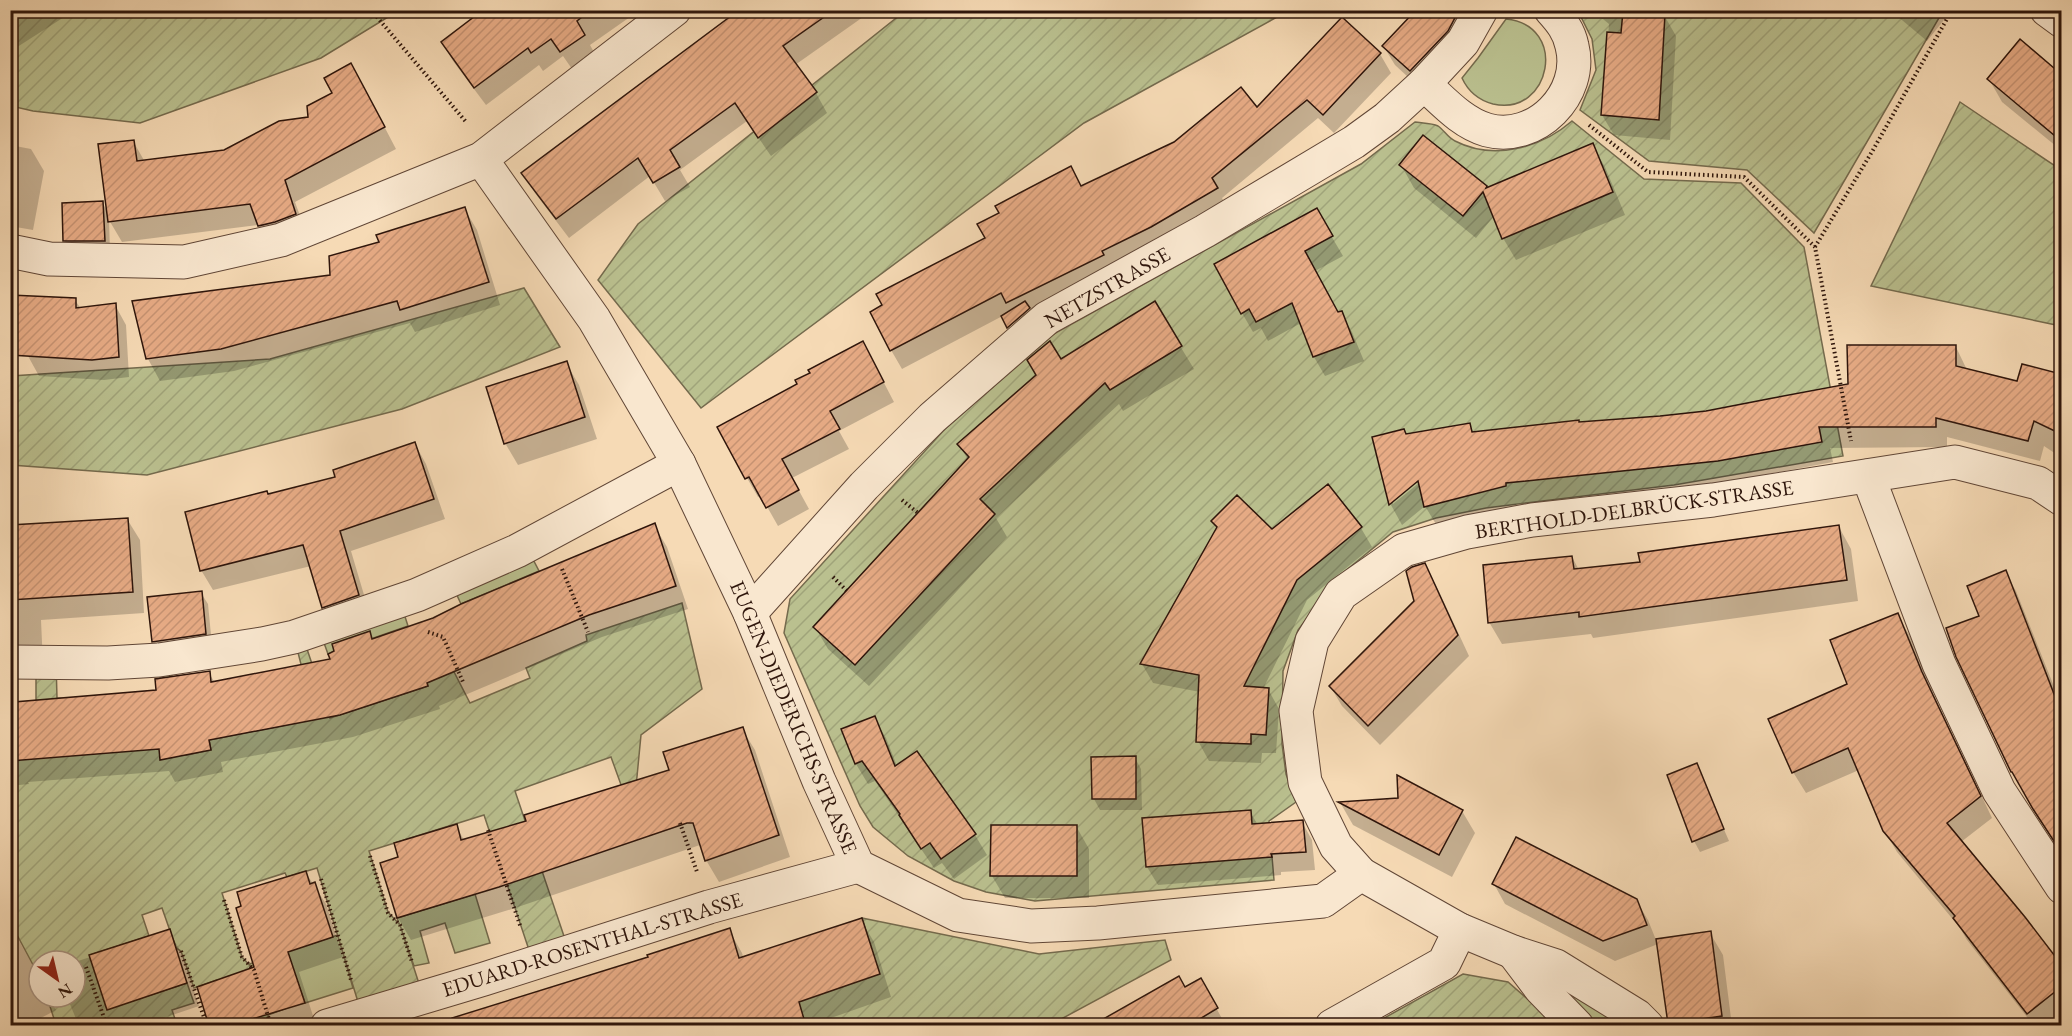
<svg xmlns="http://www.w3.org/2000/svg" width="2072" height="1036" font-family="'EB Garamond',serif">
  <defs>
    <pattern id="garden-furrows" width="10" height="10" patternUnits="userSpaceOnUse" patternTransform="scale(1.5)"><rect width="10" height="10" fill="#bac08f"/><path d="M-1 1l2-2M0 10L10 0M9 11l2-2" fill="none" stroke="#a0a47a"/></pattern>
    <pattern id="building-hatch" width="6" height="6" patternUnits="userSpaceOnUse" patternTransform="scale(1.5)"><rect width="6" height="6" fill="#e7ab85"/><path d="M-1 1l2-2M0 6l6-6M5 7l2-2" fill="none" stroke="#c69272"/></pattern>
  </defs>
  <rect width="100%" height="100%" fill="#f6dab5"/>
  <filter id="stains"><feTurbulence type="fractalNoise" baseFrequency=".00333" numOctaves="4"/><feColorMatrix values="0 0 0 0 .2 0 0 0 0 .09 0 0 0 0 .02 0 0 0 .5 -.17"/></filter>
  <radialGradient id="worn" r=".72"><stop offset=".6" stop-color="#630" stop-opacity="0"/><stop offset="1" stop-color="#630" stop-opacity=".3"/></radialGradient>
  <g fill="#bac08f" stroke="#746a4d" stroke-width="1.5">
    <path d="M 1506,19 C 1569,25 1551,117 1493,104 C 1478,100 1468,91 1462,78 L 1478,58 Z"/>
    <path d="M 526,546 L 539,571 L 461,604 L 450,580 Z"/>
    <path d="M 400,601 L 408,626 L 328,654 L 319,629 Z"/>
    <path d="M 475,894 L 490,943 L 455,953 L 445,923 L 420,931 L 429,963 L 414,966 L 397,918 Z"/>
    <path d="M 338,935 L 353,988 L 305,1003 L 294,972 L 278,978 L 287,1008 L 268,1015 L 254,970 L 249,964 Z"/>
    <path d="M 1554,979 L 1628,1025 L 1593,1025 L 1568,1003 Z"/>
  </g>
  <g fill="url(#garden-furrows)" stroke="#746a4d" stroke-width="1.5">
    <path d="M 10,11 L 11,10 L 398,11 L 321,58 L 140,123 L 33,111 L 11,106 Z"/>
    <path d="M 905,11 L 1288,11 L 1084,123 L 701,408 L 598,280 L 638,224 Z"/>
    <path d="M 1578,11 L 1943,11 L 1814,233 L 1747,170 L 1649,161 L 1580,110 L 1596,70 L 1592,39 Z"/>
    <path d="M 1960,102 L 2061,170 L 2061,326 L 1871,286 Z"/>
    <path d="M 1572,121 L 1644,179 L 1741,183 L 1804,247 L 1843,456 L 1674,485 L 1486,508 L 1436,518 L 1393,532 L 1338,577 L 1298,630 L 1283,671 L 1282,744 L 1286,774 L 1296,802 L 1269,821 L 1274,880 L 1035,901 L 986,892 L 954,881 L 908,856 L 873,827 L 860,806 L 784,633 L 790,599 L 945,429 L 1050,336 L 1361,164 L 1415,122 C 1421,123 1432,123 1438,126 C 1444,130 1448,138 1455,141 C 1494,161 1541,148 1572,121 Z"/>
    <path d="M 524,288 L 560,347 L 402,409 L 147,475 L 11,465 L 11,376 L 270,359 Z"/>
    <path d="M 682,603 L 702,689 L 641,735 L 633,818 L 611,757 L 515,791 L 569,951 L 533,962 L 484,815 L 369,851 L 388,912 L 400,925 L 423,996 L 362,1015 L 317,868 L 287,877 L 285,873 L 222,893 L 242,957 L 254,970 L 271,1025 L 232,1025 L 217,980 L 194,988 L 181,951 L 176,948 L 162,908 L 142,915 L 149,936 L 90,955 L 107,1009 L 187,983 L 194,1003 L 172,1010 L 177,1025 L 56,1025 L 47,997 L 75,997 L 75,961 L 39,961 L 39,976 L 17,935 L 11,938 L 11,763 L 17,762 L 36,706 L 36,662 L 56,662 L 57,698 L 162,707 L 159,660 L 169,659 L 186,755 L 211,750 L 209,740 L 290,724 L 303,672 L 294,637 L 302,634 L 330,718 L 428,686 L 426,679 L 453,670 L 470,703 L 530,678 L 526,668 L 587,641 L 586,635 Z"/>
    <path d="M 862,918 L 1039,954 L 1165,940 L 1171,960 L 1050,1025 L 651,1026 L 879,974 Z"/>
    <path d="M 1463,974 L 1508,982 L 1557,1025 L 1370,1026 Z"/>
  </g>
  <g fill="#0003" fill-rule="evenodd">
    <path d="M 10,10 L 71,10 L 72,12 L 11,51 Z"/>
    <path d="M 485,10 L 640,10 L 590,45 L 595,54 L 572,69 L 563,56 L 543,71 L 539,65 L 486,105 L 453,61 L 442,42 Z"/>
    <path d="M 739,10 L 873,10 L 795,65 L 816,93 L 827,113 L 771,156 L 747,121 L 680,170 L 690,187 L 665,201 L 650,176 L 569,238 L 535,193 L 523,174 Z"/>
    <path d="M 1418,10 L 1486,10 L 1421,89 L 1395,65 L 1384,47 Z"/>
    <path d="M 1592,10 L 1636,10 L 1634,14 L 1664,15 L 1676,36 L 1670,140 L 1614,135 L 1602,115 L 1609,24 Z"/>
    <path d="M 1890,10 L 1952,10 L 1927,41 Z"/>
    <path d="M 1342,19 L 1380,54 L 1391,73 L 1334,133 L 1318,118 L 1222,198 L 1227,207 L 1018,322 L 1012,311 L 902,369 L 891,350 L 1082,187 L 1257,109 Z"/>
    <path d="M 2020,42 L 2062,76 L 2062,151 L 2002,102 L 1989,79 Z"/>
    <path d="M 363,86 L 396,149 L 295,202 L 307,235 L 271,246 L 259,225 L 122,242 L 109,220 L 110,252 L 71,251 L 64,240 L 102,202 L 109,214 L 133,141 L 145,162 L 224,152 L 309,118 Z"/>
    <path d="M 10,145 L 31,149 L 44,171 L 33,230 L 10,226 Z"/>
    <path d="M 1592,145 L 1605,167 L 1625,215 L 1516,260 L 1503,238 L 1494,216 L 1476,238 L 1414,188 L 1401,165 L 1487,189 Z"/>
    <path d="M 464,208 L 477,230 L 500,305 L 415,332 L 410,323 L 234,371 L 160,381 L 148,359 L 332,276 L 381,243 Z"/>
    <path d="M 1316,210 L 1343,256 L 1315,271 L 1338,314 L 1341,313 L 1352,332 L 1364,361 L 1325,376 L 1314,357 L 1301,323 L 1268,341 L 1261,328 L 1253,332 L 1242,313 Z"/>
    <path d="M 75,300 L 81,309 L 115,305 L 126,325 L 129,377 L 104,380 L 39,376 L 28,356 Z"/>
    <path d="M 1154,303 L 1194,369 L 1123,411 L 1119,404 L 996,518 L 1007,537 L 869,686 L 828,649 L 815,627 L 968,460 L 959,444 L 1037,376 Z"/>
    <path d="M 1956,347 L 1967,370 L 2018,383 L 2021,372 L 2062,390 L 2062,458 L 2044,446 L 2040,461 L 1947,437 L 1947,447 L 1830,448 L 1833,462 L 1731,481 L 1516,504 L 1517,506 L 1437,526 L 1425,506 L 1402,525 L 1391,505 L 1374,438 L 1407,436 L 1469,424 L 1474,433 L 1706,413 L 1849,385 ZM 1423,476 L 1425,478 L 1393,504 L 1393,500 Z"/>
    <path d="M 873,362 L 894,402 L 839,431 L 849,449 L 792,478 L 809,509 L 778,526 L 761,496 L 758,497 L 747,478 Z"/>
    <path d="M 566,363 L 579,385 L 597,439 L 518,465 L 505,443 Z"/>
    <path d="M 415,444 L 426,464 L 445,519 L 351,551 L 370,615 L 334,627 L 323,607 L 311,566 L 213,590 L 201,570 L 268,496 L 337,478 Z"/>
    <path d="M 1328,486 L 1361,528 L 1372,547 L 1307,600 L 1263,689 L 1268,689 L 1279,709 L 1276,753 L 1262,753 L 1261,763 L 1209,761 L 1198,741 L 1200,692 L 1153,683 L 1142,664 L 1218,529 L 1213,522 L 1272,531 Z"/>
    <path d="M 127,519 L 140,540 L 144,613 L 41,620 L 43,664 L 10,666 L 10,540 Z"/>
    <path d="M 654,525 L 667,547 L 688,609 L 602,637 L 439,706 L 440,709 L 353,737 L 221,762 L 223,772 L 175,782 L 169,771 L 28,782 L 29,784 L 10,786 L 10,706 L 158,692 L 209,673 L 215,683 L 332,661 L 369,633 L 373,640 L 434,619 Z"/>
    <path d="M 1839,527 L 1851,549 L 1858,601 L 1593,638 L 1591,634 L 1502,644 L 1489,622 L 1572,557 L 1579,570 L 1641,563 Z"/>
    <path d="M 1424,565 L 1436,585 L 1469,656 L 1380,745 L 1342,706 L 1330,686 L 1415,602 Z"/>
    <path d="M 2005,572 L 2016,591 L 2055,689 L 2041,694 L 2062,725 L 2062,852 L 2046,829 L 1981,617 Z"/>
    <path d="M 201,593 L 208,604 L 212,645 L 160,652 L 153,641 Z"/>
    <path d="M 1897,615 L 1910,636 L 1934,695 L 1992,818 L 1961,842 L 2062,967 L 2062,1026 L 2034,1026 L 1967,940 L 1960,928 L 1897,852 L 1884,830 L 1859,770 L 1806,793 L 1793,772 Z"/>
    <path d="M 874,718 L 886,738 L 897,766 L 917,753 L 975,835 L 987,855 L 954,879 L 942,863 L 934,868 L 875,781 L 868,784 L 856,764 L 843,730 Z"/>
    <path d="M 742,729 L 755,750 L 790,857 L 719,882 L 706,860 L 701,845 L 700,845 L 512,909 L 411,940 L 398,918 L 382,864 L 400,858 L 456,826 L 464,840 L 527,822 L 671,771 Z"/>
    <path d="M 1135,758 L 1141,769 L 1142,810 L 1100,810 L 1094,799 Z"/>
    <path d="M 1696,765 L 1729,841 L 1700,852 L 1694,841 L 1669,775 Z"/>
    <path d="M 1400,799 L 1462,811 L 1475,833 L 1452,877 L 1353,825 L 1341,804 Z"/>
    <path d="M 1250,812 L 1258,825 L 1302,822 L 1312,840 L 1315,870 L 1281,872 L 1281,875 L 1158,885 L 1147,867 Z"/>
    <path d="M 1076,826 L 1089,849 L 1089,898 L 1005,898 L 992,876 Z"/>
    <path d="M 306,873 L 326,904 L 343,957 L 299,972 L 314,1019 L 296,1026 L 211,1026 L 256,968 Z"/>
    <path d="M 1494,884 L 1636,900 L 1648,920 L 1656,940 L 1710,933 L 1723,955 L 1732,1026 L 1670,1026 L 1658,944 L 1615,961 L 1505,904 Z"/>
    <path d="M 861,920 L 874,942 L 891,997 L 808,1026 L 791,1026 L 761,953 Z"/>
    <path d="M 729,930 L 742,953 L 758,1006 L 720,1026 L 434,1026 L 650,958 Z"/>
    <path d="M 169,931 L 182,954 L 199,1006 L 140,1026 L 79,1026 L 67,997 L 75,997 L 75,962 Z"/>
    <path d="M 17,937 L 39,977 L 39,997 L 49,997 L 56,1010 L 26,1026 L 10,1026 L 10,940 Z"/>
    <path d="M 1201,980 L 1226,1026 L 1093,1026 L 1185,988 Z"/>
  </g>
  <g fill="url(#building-hatch)" stroke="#2e150b" stroke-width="1.5">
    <path d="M 483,10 L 591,10 L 577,21 L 585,35 L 560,52 L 551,39 L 531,53 L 528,48 L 474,88 L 441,42 Z"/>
    <path d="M 739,10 L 834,10 L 783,46 L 817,92 L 758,138 L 735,103 L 670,150 L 680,167 L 653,183 L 638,158 L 556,219 L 521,173 Z"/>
    <path d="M 1416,10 L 1459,10 L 1448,31 L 1410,71 L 1382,46 Z"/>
    <path d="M 1623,11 L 1665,14 L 1659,120 L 1601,115 L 1607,32 L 1621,33 Z"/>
    <path d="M 1342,17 L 1381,53 L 1323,115 L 1307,100 L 1212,178 L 1218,188 L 1151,227 L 1102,251 L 1104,255 L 1006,303 L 1001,293 L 890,351 L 870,312 L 882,305 L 876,294 L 985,238 L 977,224 L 999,213 L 995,206 L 1071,166 L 1081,186 L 1174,142 L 1241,87 L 1257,107 Z"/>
    <path d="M 2020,39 L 2061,74 L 2061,141 L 1987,79 Z"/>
    <path d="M 351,63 L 385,127 L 285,180 L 296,214 L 275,222 L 258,226 L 250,204 L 108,222 L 98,144 L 134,140 L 137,161 L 224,150 L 279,121 L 308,117 L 307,106 L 332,93 L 324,78 Z"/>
    <path d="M 1423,135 L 1487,186 L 1486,188 L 1593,143 L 1613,192 L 1502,239 L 1483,192 L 1463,216 L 1399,165 Z"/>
    <path d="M 103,201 L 105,241 L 63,241 L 62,203 Z"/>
    <path d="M 465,207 L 489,282 L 400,310 L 397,301 L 221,349 L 146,359 L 132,301 L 330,275 L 329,256 L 379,242 L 376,235 Z"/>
    <path d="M 1317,208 L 1333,236 L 1305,251 L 1338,312 L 1342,311 L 1354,342 L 1313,357 L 1292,303 L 1256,322 L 1249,309 L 1241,314 L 1214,264 Z"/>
    <path d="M 10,295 L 76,298 L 76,308 L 116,303 L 119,357 L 92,360 L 10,355 Z"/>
    <path d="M 1025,301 L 1030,308 L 1007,328 L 1001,316 Z"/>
    <path d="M 1155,301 L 1182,346 L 1110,390 L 1105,383 L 980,499 L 995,514 L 855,665 L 813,627 L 969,457 L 957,444 L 1036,375 L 1027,360 L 1050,341 L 1061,359 Z"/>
    <path d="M 863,341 L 884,382 L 830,411 L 840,429 L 782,459 L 799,490 L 766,508 L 749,477 L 745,479 L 717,427 L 797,384 L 795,380 L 810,373 L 808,370 Z"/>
    <path d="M 1847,345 L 1956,345 L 1956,366 L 2017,381 L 2022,364 L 2061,374 L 2061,434 L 2034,421 L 2028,441 L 1936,418 L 1936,427 L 1819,427 L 1822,442 L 1718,461 L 1506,483 L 1506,486 L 1424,507 L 1418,481 L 1389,505 L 1372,437 L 1404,429 L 1406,434 L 1470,423 L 1472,432 L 1579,420 L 1579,422 L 1660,416 L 1706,411 L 1773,398 L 1848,384 Z"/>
    <path d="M 567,361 L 585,417 L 504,444 L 486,387 Z"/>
    <path d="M 415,442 L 434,499 L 340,531 L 359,595 L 322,608 L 303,545 L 200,571 L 185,512 L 267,491 L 268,494 L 335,477 L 333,470 Z"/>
    <path d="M 1328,484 L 1362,527 L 1297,580 L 1244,686 L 1269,688 L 1266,735 L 1251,734 L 1251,744 L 1196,742 L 1199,675 L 1140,664 L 1217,527 L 1211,521 L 1237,495 L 1272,529 Z"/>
    <path d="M 128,518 L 133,592 L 10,600 L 10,525 Z"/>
    <path d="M 655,523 L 676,586 L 589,615 L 427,683 L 428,686 L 340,715 L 209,740 L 211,750 L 160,760 L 159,749 L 10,761 L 10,704 L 14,704 L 14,702 L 156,690 L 155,679 L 210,671 L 211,682 L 330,659 L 328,654 L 334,651 L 332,644 L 370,631 L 372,639 L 433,618 L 461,604 Z"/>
    <path d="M 1839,525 L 1847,580 L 1579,617 L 1579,612 L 1488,623 L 1483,565 L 1572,556 L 1574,569 L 1640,562 L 1638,553 Z"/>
    <path d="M 1425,563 L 1458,635 L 1368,726 L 1329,686 L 1414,601 L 1406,571 L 1412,567 Z"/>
    <path d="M 2006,570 L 2061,712 L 2061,852 L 2033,809 L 2012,772 L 2011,772 L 1956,657 L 1946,628 L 1979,616 L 1967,586 Z"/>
    <path d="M 202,591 L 206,634 L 152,642 L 147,597 Z"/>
    <path d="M 1898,613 L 1922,672 L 1981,796 L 1947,823 L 2025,917 L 2061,964 L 2061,987 L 2027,1014 L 1953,918 L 1955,916 L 1883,831 L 1848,748 L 1792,773 L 1768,719 L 1847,684 L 1830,640 Z"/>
    <path d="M 875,716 L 895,766 L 917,751 L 976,834 L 941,859 L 930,843 L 921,849 L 899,815 L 900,814 L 862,761 L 855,764 L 841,729 Z"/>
    <path d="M 743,727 L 779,835 L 705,861 L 693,823 L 687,823 L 499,887 L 397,918 L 380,863 L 398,857 L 394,843 L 457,824 L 461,840 L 526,821 L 524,815 L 669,770 L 663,752 Z"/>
    <path d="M 1136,756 L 1136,799 L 1092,799 L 1091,757 Z"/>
    <path d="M 1697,763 L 1724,829 L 1692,842 L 1667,775 Z"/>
    <path d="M 1397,775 L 1463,810 L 1439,855 L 1338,802 L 1398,798 Z"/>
    <path d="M 1251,810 L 1252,824 L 1303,820 L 1306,852 L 1271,854 L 1272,857 L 1146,867 L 1142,818 Z"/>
    <path d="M 991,825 L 1077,825 L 1077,876 L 990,876 Z"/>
    <path d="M 1516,837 L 1637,899 L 1647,925 L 1603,941 L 1492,884 Z"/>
    <path d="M 306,871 L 310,884 L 315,882 L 333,937 L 288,952 L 305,1003 L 229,1026 L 209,1026 L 197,987 L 254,967 L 236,908 L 241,906 L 237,892 Z"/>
    <path d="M 862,918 L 880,974 L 799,1002 L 806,1026 L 453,1026 L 452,1018 L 648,957 L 647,955 L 730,928 L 739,958 Z"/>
    <path d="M 170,929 L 187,983 L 107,1010 L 89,955 Z"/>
    <path d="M 1711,931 L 1722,1016 L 1668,1024 L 1656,939 Z"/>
    <path d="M 1179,976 L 1185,987 L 1201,978 L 1218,1008 L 1188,1026 L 1091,1026 Z"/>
  </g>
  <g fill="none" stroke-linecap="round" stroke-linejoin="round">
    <defs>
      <g id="minor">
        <path d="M 2047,10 L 2062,21"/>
        <path d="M 1424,84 C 1443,101 1462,123 1487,130 C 1536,143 1584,94 1572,46 C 1569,31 1561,21 1551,10"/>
        <path d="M 481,159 L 594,319 L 679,464 L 750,613 L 819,781 L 858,866 L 958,915 L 1031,926 L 1098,923 L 1323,901 L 1361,874 L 1460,930 L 1513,952 L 1556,966 L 1637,1016 L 1647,1026"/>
        <path d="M 10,251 L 49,259 L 184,262 L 281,240 L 481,159 L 674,10"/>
        <path d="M 1868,476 L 1939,664 L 1999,791 L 2062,887"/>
        <path d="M 750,613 L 864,486 L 932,418 L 1047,318 L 1205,231 L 1354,142 L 1387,118 L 1424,84 L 1463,42 L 1481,10"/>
        <path d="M 10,662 L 108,663 L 159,660 L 262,644 L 294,637 L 417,595 L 517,551 L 679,464"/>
        <path d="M 1361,874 L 1336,846 L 1305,782 L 1296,711 L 1312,641 L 1341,594 L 1404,550 L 1467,532 L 1532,520 L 1713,500 L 1955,462 L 2038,483 L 2062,499"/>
        <path d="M 1513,952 L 1541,989 L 1577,1026"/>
        <path d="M 327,1026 L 484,979 L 709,907 L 858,866"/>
        <path d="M 1332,1026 L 1444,963 L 1460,930"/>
      </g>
    </defs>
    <use href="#minor" stroke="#604636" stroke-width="35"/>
    <g stroke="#2e150b" stroke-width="4" stroke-dasharray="1.5 3" stroke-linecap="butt">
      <path d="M 371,10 L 467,123"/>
      <path d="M 1589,125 L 1648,172 L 1744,177 L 1815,247 L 1851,441"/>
      <path d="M 1815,247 L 1873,150 L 1952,10"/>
      <path d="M 902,500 L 918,513"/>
      <path d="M 562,569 L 588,632"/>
      <path d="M 833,577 L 847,591"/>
      <path d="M 428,632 L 443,637 L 463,682"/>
      <path d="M 680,823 L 697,872"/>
      <path d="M 488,830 L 521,928"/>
      <path d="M 370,856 L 388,913 L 400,925 L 412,962"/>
      <path d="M 321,879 L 351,980"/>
      <path d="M 224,900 L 242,957 L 254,970 L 271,1026"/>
      <path d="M 181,951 L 207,1026"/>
      <path d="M 86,967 L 107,1026"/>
    </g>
    <use href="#minor" stroke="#f9e7cf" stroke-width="33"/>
  </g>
  <g text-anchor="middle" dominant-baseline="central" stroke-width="5" stroke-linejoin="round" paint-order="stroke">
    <g font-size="21" fill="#2e150b" stroke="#f9e7cf">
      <text transform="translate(1107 287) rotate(-30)">NETZSTRASSE</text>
      <text transform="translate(1634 509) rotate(-8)">BERTHOLD-DELBRÜCK-STRASSE</text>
      <text transform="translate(794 717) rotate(67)">EUGEN-DIEDERICHS-STRASSE</text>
      <text transform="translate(592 944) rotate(-17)">EDUARD-ROSENTHAL-STRASSE</text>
    </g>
  </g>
  <rect width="2072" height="1036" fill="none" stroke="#f6dab5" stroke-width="36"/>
  <rect x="12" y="12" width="2048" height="1012" fill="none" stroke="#2e150b" stroke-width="3"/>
  <rect x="18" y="18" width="2036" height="1000" fill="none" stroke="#2e150b" stroke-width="1.5"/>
  <g transform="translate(57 979) rotate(146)"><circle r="28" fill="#f9e7cf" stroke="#a89381" stroke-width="1.5"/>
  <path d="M0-4.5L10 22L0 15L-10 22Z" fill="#8f2418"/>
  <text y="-9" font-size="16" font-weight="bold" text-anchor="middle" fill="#2e150b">N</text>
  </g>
  <rect width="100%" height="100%" filter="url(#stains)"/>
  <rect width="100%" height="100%" fill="url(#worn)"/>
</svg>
